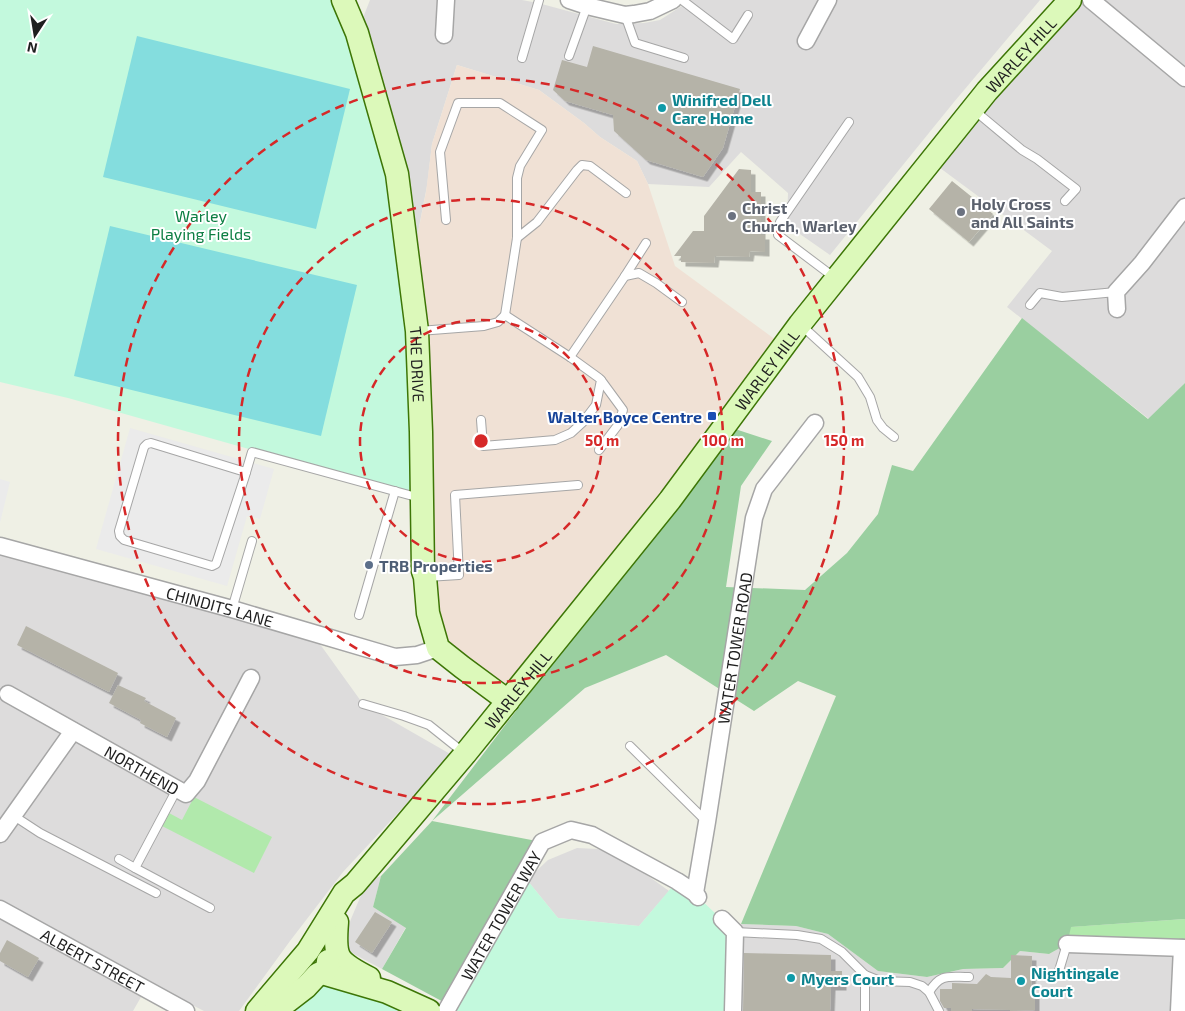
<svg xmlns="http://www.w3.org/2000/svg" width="1185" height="1011" font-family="'Exo 2',sans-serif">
  <defs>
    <filter id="shadow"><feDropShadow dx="4.5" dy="4.5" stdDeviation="0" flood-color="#0004"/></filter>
  </defs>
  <rect width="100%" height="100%" fill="#eff0e5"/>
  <g fill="#dddcdc">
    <path d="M 370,0 L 522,0 L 538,3 L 616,24 L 644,23 L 660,20 L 691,0 L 1040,0 L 954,102 L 830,255 L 787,225 L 788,193 L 741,152 L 709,187 L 648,184 L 637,161 L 600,137 L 584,123 L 539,90 L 457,65 L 432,144 L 427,186 L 410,273 L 357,33 Z"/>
    <path d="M 1077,0 L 1185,0 L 1185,383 L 1149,419 L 1007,307 L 1052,251 L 936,165 Z"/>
    <path d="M 0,546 L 312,633 L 363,704 L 452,755 L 343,872 L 290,941 L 239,1011 L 204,1011 L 149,983 L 133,1011 L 0,1011 Z"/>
    <path d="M 577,848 L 598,849 L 616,857 L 644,873 L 669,891 L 639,926 L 558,918 L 527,880 L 548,860 Z"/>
    <path d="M 381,876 L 373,907 L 406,927 L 382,969 L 352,953 L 347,949 L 345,937 L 351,919 L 367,881 Z"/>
    <path d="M 741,924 L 796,926 L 828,934 L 878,971 L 927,977 L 963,969 L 1003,968 L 1020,951 L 1049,954 L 1067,944 L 1185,947 L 1185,1011 L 733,1011 L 735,932 Z"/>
  </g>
  <path fill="#f0e1d5" d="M 457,65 L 539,90 L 584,123 L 600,137 L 637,161 L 648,184 L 675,266 L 784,346 L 508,701 L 438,648 L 410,273 L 426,192 L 432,144 Z"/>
  <g fill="#b1e9ac">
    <path d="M 194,797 L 272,837 L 254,873 L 162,826 L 169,813 L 182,820 Z"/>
    <path d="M 1185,919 L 1185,948 L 1067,944 L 1070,927 Z"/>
  </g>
  <path fill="#9acfa0" d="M 1022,318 L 1148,419 L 1185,383 L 1185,919 L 1071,927 L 1067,944 L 1049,954 L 1020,951 L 1003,968 L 963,969 L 927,977 L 878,971 L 828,934 L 796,926 L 741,924 L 836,696 L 798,681 L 754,711 L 666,655 L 585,688 L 432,821 L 542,842 L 449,1005 L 382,969 L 406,928 L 373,907 L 381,876 L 432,821 L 732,428 L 772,441 L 741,486 L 726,587 L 805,590 L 847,553 L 878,514 L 892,465 L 913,471 Z"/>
  <g fill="#c3f9dd">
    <path d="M 0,0 L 343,0 L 397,174 L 422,498 L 68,398 L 0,382 Z"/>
    <path d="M 523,875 L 558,918 L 639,926 L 677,881 L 698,897 L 735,932 L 733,1011 L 446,1011 Z"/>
    <path d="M 336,977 L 429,1011 L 290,1011 Z"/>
  </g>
  <g fill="#84ddde">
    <path d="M 137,36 L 350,89 L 316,229 L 103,177 Z"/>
    <path d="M 110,226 L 357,285 L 321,436 L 74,376 Z"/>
  </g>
  <g fill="#ebebeb">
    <path d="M 130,428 L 274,469 L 260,519 L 247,516 L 227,586 L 96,549 Z"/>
    <path d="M 0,479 L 10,482 L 0,523 Z"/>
  </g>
  <g fill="#b5b3a8" filter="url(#shadow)">
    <path d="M 593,46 L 740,89 L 723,148 L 703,177 L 646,160 L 614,131 L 613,115 L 565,101 L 553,90 L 562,60 L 587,67 Z"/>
    <path d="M 739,169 L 751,170 L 751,192 L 761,192 L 761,235 L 765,235 L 765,252 L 750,251 L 749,257 L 715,256 L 714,263 L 681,262 L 681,256 L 674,256 L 693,231 L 704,231 L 704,216 Z"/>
    <path d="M 952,181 L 993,214 L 969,242 L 929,209 Z"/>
    <path d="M 26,626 L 118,673 L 109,692 L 17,645 Z"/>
    <path d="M 118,685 L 146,698 L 144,701 L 176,718 L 167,737 L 140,723 L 141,720 L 109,703 Z"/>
    <path d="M 375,912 L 392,922 L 372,953 L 355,942 Z"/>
    <path d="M 7,940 L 39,958 L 28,977 L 0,961 L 0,953 Z"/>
    <path d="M 744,953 L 831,955 L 831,971 L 842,971 L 842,986 L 831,986 L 830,1011 L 743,1011 Z"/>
    <path d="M 1011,955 L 1032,956 L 1031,989 L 1035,989 L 1035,1010 L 1010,1011 L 1010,1010 L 972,1009 L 972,1011 L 951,1011 L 951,1008 L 944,1008 L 940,1001 L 940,989 L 952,989 L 952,983 L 977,984 L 986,974 L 991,977 L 1011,978 Z"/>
  </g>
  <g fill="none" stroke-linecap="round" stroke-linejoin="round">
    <defs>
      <g id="lane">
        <path d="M 682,0 L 733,39 L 748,15"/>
        <path d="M 625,15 L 635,43 L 684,58"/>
        <path d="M 569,56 L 587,6"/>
        <path d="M 522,58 L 539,0"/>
        <path d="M 974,110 L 1022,150 L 1037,159 L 1076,189 L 1065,201"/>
        <path d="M 446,220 L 440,152 L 458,103 L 500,103 L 542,130 L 520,166 L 517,178 L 517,238 L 505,315"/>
        <path d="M 517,238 L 537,222 L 577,170 L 582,165 L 590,166 L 626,193"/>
        <path d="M 625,276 L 646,243"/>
        <path d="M 835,278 L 778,235 L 780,222 L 849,122"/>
        <path d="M 1030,305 L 1040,293 L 1062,297 L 1116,292"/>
        <path d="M 801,325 L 858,377 L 870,397 L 877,420 L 883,428 L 894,437"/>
        <path d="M 419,331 L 484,326 L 498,322 L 505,315 L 570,357 L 599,378 L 601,380 L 596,405 L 583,422 L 571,433 L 555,440 L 483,446 L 481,420"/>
        <path d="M 570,357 L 625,276 L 639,273 L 656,283 L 682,302"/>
        <path d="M 599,450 L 618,425 L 623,410 L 601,380"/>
        <path d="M 246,473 L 242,471 L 151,443 L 147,444 L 144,447 L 119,531 L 120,536 L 124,540 L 212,566 L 216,564 L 244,479 L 252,452 L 420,498"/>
        <path d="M 427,577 L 459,575 L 455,495 L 578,485"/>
        <path d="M 232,609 L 252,541"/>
        <path d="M 359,615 L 395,491"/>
        <path d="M 363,704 L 404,716 L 429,725 L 464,753"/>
        <path d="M 630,746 L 706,821"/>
        <path d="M 177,789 L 135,868 L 210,908"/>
        <path d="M 14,816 L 40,833 L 156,893"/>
        <path d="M 119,859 L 135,868"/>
        <path d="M 735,932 L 797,935 L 821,939 L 842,952 L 865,975 L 880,981 L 910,982 L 922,986 L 929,992 L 939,1011"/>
        <path d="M 1058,974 L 1067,944"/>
        <path d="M 929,992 C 941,973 948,977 969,977"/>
        <path d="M 865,1011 L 865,975"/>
      </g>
      <g id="street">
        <path d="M 569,0 L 587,6 L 625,15 L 634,14 L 650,11 L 673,0"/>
        <path d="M 1091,0 L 1185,78"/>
        <path d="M 444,35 L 446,0"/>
        <path d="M 806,41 L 828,0"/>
        <path d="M 1117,309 L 1116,292 L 1142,263 L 1185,207"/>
        <path id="s1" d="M 0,546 L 232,609 L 395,657 L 417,655 L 438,648"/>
        <path id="s2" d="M 8,694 L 186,794 L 197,781 L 251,678"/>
        <path d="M 0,834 L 73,731"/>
        <path id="s3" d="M 695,893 L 707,822 L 754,518 L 764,489 L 815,423"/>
        <path id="s4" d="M 0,909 L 186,1011"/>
        <path d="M 722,919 L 735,932 L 733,1011"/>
        <path d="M 1067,944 L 1185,948"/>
        <path id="s5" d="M 446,1011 L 542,842 L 571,830 L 592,835 L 677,881 L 695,893 L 698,897"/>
        <path d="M 1179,1011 L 1182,948"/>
      </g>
      <g id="secondary">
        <path id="s6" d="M 343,0 L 357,33 L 397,174 L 417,331 L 421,432 L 423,571 L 425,577 L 428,613 L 438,648 L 462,667 L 508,701"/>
        <path d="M 337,922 C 334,958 336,961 369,978"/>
        <path d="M 322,973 L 387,992 L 429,1011"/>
        <path id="s7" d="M 257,1011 L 308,951 L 344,893 L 355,884 L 465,754 L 670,500 L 800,324 L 987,91 L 1070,0"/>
        <path d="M 275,1011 L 306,987 L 318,974 L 325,971 L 327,968 L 328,961"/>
      </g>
    </defs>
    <use href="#lane" stroke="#a6a6a6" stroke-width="10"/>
    <use href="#street" stroke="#a6a6a6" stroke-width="19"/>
    <use href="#secondary" stroke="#3d7606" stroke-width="25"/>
    <use href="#lane" stroke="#fff" stroke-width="8"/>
    <use href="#street" stroke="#fff" stroke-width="16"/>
    <use href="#secondary" stroke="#dcf9ba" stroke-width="22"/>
  </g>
  <g fill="none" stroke="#d62828" stroke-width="2.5" stroke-dasharray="9 6">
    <circle cx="481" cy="441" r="121"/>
    <circle cx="481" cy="441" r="242"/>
    <circle cx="481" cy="441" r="363"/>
  </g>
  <g fill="#0f9aa8" stroke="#fff" stroke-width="2">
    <circle cx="662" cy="108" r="5"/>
    <circle cx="791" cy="978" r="5"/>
    <circle cx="1021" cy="981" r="5"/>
  </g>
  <g fill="#6b7280" stroke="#fff" stroke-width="2">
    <circle cx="961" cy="212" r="5"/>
    <circle cx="732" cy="216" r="5"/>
  </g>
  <rect fill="#1a4fb4" stroke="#fff" stroke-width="2" x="707" y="411" width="10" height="10" rx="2.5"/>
  <circle fill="#5c6f8a" stroke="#fff" stroke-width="2" cx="369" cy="565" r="5"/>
  <g text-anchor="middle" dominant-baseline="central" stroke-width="4" stroke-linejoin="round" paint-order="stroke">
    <g font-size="16" fill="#1f1f1f" stroke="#fff">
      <text stroke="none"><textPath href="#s7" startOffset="1225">WARLEY HILL</textPath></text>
      <text stroke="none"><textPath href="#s6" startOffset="374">THE DRIVE</textPath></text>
      <text stroke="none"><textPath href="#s7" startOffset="820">WARLEY HILL</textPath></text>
      <text stroke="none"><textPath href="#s1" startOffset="228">CHINDITS LANE</textPath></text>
      <text stroke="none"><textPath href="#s3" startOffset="248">WATER TOWER ROAD</textPath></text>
      <text stroke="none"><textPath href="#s7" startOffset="415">WARLEY HILL</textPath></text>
      <text stroke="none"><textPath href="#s2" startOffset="154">NORTHEND</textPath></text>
      <text stroke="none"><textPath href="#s5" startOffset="110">WATER TOWER WAY</textPath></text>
      <text stroke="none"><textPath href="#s4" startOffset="106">ALBERT STREET</textPath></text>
    </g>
    <g font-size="16" font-weight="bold" fill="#0d838f" stroke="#fff" text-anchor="start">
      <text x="672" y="99">Winifred Dell<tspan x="672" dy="18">Care Home</tspan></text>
      <text x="1031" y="972">Nightingale<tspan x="1031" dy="18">Court</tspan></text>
      <text x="801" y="978">Myers Court</text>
    </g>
    <g font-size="16" font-weight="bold" fill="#5b616d" stroke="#fff" text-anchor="start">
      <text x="971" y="203">Holy Cross<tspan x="971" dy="18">and All Saints</tspan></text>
      <text x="742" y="207">Christ<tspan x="742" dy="18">Church, Warley</tspan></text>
    </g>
    <g font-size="16" fill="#0c7e43" stroke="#fff">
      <text x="201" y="215">Warley<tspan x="201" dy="18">Playing Fields</tspan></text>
    </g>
    <g font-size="16" font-weight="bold" fill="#164399" stroke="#fff" text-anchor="end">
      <text x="702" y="416">Walter Boyce Centre</text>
    </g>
    <g font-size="16" font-weight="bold" fill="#4e5e75" stroke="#fff" text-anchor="start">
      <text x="379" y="565">TRB Properties</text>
    </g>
  </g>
  <circle cx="481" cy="441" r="8" fill="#d62828" stroke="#fff" stroke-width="2.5"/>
  <g font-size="15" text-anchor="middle" font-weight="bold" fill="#d62828" stroke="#fff" stroke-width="4" stroke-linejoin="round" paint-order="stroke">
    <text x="602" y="446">50 m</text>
    <text x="723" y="446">100 m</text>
    <text x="844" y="446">150 m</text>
  </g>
  <g transform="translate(35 35) rotate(192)" stroke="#ffffff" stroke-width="4" paint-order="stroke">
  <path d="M0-4L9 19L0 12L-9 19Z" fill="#1f1f1f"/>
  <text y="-8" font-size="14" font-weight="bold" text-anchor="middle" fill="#1f1f1f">N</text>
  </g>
</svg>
